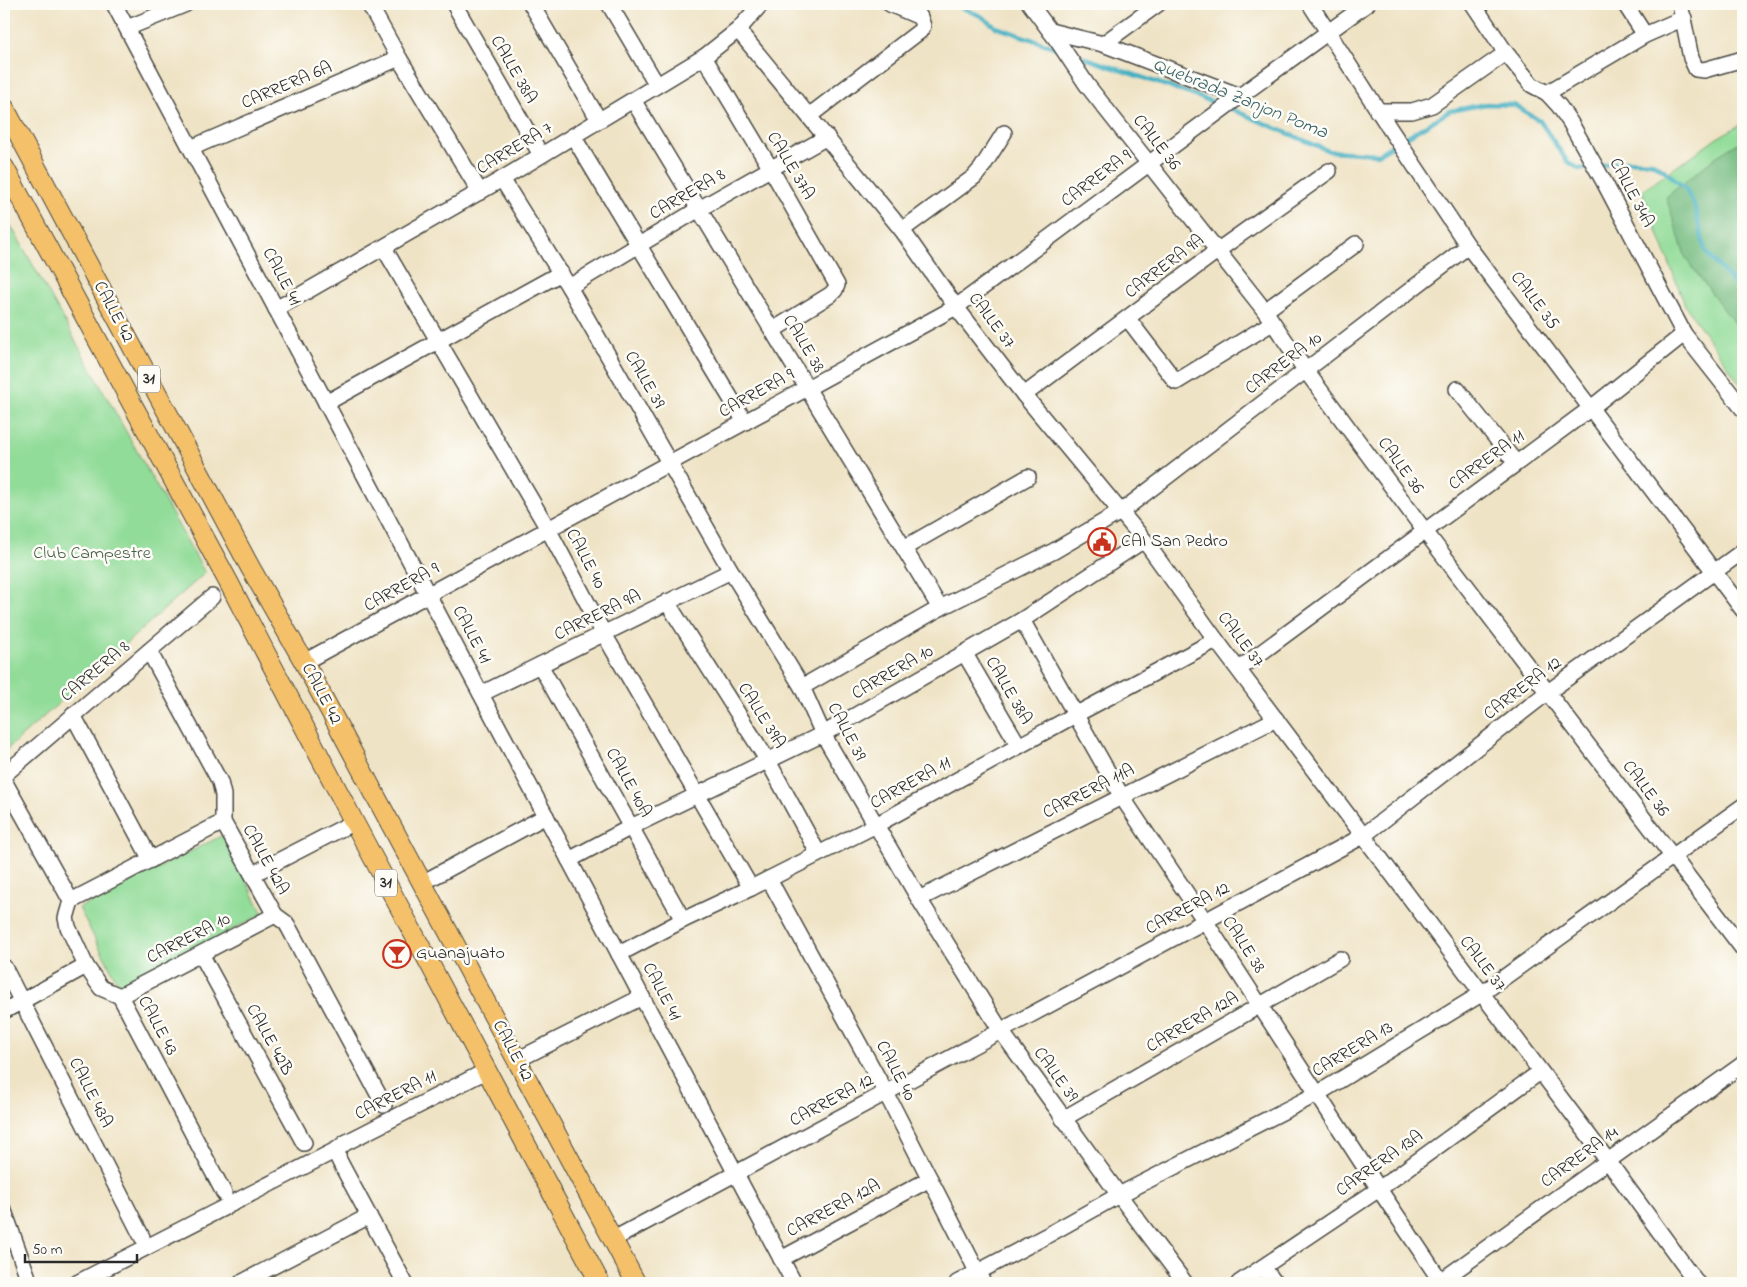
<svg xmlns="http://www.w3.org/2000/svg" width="1747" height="1287" font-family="'Indie Flower',sans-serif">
  <rect width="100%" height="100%" fill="#fdfcf7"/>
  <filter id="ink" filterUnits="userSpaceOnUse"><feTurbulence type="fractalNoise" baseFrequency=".02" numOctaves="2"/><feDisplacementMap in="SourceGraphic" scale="10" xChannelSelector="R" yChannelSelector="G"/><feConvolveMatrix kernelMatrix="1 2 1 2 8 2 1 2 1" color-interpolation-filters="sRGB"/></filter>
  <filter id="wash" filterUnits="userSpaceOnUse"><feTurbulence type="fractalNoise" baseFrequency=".0096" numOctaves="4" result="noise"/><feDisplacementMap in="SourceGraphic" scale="20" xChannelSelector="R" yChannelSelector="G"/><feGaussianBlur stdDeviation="1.12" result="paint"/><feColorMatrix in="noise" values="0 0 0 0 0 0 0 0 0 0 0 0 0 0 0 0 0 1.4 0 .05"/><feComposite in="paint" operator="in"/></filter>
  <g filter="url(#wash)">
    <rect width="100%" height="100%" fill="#efe3c5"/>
    <g fill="#91dc98" stroke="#5e8462">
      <path d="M 1743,123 L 1743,382 L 1740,384 L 1685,305 L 1642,191 L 1717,138 Z"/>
      <path d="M 4,213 L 205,573 L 4,752 Z"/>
      <path d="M 223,835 L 263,914 L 120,987 L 79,908 Z"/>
    </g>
    <path fill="#74bc80" stroke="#507456" d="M 1743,140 L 1743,329 L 1737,327 L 1686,259 L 1666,197 L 1717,156 Z"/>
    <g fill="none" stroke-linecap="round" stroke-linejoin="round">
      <g stroke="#44b0c2" stroke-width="4.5">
        <path d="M 953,4 L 981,16 L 996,27 L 1057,48"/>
        <path d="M 1071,53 L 1222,105"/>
        <path d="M 1229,108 L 1329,151 L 1378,154 L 1450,111 L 1486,104 L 1514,105 L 1540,121 L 1567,161 L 1579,169 L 1592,167"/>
        <path d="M 1599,166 L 1626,161 L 1651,162 L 1664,170 L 1685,188 L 1694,204 L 1705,251 L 1743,294"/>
      </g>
    </g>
  </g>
  <g filter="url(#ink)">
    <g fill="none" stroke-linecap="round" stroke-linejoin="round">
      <defs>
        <g id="minor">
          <path d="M 114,4 L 794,1283"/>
          <path d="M 369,4 L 399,58 L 480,192"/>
          <path d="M 454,4 L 541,155"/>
          <path d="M 531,4 L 599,120"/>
          <path d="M 609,4 L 657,85"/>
          <path d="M 1030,4 L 1059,43 L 1087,85 L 1265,311 L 1306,371 L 1424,530 L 1743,949"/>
          <path d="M 1310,4 L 1390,129 L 1468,246 L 1743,610"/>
          <path d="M 1473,4 L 1506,53 L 1532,85 L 1547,93 L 1559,106 L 1570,122 L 1603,180 L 1684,334 L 1743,409"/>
          <path d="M 1625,4 L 1645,35"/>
          <path d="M 1680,4 L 1691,58 L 1696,69 L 1704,70 L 1743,59"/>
          <path d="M 127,28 L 186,4"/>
          <path d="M 738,30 L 902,230 L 956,307 L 1024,395 L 1144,540 L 1216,640 L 1608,1161 L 1697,1283"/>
          <path d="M 1050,31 L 1103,44 L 1240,96"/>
          <path d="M 1103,44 L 1158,4"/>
          <path d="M 704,57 L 771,169 L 837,285 L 835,290 L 830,295 L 773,330"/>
          <path d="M 1547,93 L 1645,35 L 1684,18"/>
          <path d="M 633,100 L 940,608"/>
          <path d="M 1377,111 L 1412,111 L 1432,105 L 1506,53"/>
          <path d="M 809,116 L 920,31 L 923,26 L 920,17 L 890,4"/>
          <path d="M 573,136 L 745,422"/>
          <path d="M 191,148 L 399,58"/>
          <path d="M 502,179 L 569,287 L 731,571 L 802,687 L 823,734 L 919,899 L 1001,1031 L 1119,1195 L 1185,1283"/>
          <path d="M 902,230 L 974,177 L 981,169 L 1004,133"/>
          <path d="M 384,248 L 548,529 L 604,634 L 751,888"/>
          <path d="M 569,287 L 699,209 L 827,137"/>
          <path d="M 276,309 L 502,179 L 704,57 L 738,30 L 761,4"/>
          <path d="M 1265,311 L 1356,244"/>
          <path d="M 1128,319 L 1176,382 L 1272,323"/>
          <path d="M 1457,389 L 1516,463"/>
          <path d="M 1024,395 L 1217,251 L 1329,171"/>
          <path d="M 326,403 L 561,273"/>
          <path d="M 904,548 L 1028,477"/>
          <path d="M 667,602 L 768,761 L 818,853"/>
          <path d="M 1022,620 L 1122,797 L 1205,921 L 1379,1189 L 1442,1283"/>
          <path d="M 149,651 L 220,782 L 223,795 L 223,822 L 275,915 L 286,923 L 289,928 L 384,1105"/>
          <path d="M 965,654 L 1019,746"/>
          <path d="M 304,662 L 956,307 L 1240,96 L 1367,4"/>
          <path d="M 540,665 L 683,920"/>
          <path d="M 1239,669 L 1591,408 L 1684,334"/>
          <path d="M 802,687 L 940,608 L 1054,551 L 1122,511 L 1468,246"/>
          <path d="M 481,694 L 731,571"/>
          <path d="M 73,715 L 151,860"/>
          <path d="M 4,775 L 212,597"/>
          <path d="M 4,781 L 71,901"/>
          <path d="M 569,860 L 631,827 L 823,734 L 1022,620 L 1144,540"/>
          <path d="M 253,874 L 354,822"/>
          <path d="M 769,879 L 886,1093 L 983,1283"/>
          <path d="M 422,883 L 546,816"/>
          <path d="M 919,899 L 1276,719"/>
          <path d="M 71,901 L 66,918 L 68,927 L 86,966 L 101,988 L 120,996 L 224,1193"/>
          <path d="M 71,901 L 223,822"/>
          <path d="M 201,954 L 304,1143"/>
          <path d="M 619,954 L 683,920 L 751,888 L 876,825 L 1075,715 L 1216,640"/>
          <path d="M 4,967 L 142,1237"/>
          <path d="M 120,996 L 275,915"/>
          <path d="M 4,1011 L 86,966"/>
          <path d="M 517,1060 L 642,997"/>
          <path d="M 1063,1119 L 1340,959"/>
          <path d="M 4,1211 L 30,1283"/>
          <path d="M 612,1240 L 1363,836 L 1548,692 L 1743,551"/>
          <path d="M 781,1259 L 930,1179"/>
          <path d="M 1263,1267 L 1275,1283"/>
          <path d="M 77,1283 L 338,1149"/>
          <path d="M 241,1283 L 369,1216"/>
          <path d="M 405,1283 L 341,1164 L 338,1158 L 338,1149 L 345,1143 L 486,1071"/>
          <path d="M 957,1283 L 1046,1236 L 1119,1195 L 1317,1094 L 1481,994 L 1743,806"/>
          <path d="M 1239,1283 L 1379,1189 L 1540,1072"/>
          <path d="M 1438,1283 L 1743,1064"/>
        </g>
        <g id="major">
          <path d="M 4,107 L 250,567 L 304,662 L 636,1283"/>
          <path d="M 4,167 L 229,583 L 354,822 L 600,1283"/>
        </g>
      </defs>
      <use href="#minor" stroke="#484742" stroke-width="18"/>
      <use href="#major" stroke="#484742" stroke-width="21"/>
      <use href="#minor" stroke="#fff" stroke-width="15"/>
      <use href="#major" stroke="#f4c16b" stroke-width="19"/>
    </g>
  </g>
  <defs>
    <symbol id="civic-ring" viewBox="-11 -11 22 22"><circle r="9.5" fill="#fdfcf7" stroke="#c8321e" stroke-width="1.5"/><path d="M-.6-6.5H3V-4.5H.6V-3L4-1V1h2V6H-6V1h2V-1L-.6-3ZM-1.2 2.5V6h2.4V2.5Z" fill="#c8321e"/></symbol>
    <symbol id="bar-ring" viewBox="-11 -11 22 22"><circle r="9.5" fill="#fdfcf7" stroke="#c8321e" stroke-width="1.5"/><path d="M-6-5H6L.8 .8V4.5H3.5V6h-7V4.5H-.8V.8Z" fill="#c8321e"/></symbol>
  </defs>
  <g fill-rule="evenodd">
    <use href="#civic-ring" x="1086" y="526" width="32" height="32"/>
    <use href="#bar-ring" x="381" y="938" width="32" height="32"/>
  </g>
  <g text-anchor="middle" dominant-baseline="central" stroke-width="5" stroke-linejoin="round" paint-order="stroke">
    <g fill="#fdfcf7" stroke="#6a6a68" stroke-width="1">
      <rect x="138" y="365.5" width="22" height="27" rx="4"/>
      <rect x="375" y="869.5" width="22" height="27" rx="4"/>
    </g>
    <g font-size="16" font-weight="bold" fill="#2b2b2b">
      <text x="149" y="379">31</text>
      <text x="386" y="883">31</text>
    </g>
    <g font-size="18" fill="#2b2b2b" stroke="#fdfcf7">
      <text transform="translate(513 70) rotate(60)">CALLE 38A</text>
      <text transform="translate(287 86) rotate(-23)">CARRERA 6A</text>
      <text transform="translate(1156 143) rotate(52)">CALLE 36</text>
      <text transform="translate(515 149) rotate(-31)">CARRERA 7</text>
      <text transform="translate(790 166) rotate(59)">CALLE 37A</text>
      <text transform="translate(1097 179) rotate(-37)">CARRERA 9</text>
      <text transform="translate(1631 193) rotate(62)">CALLE 34A</text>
      <text transform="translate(688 195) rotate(-30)">CARRERA 8</text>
      <text transform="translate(1165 267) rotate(-37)">CARRERA 9A</text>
      <text transform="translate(281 277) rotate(62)">CALLE 41</text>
      <text transform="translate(1534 301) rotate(53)">CALLE 35</text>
      <text transform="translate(113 312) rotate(62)">CALLE 42</text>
      <text transform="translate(991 321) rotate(53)">CALLE 37</text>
      <text transform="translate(803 344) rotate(59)">CALLE 38</text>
      <text transform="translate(1284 364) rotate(-37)">CARRERA 10</text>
      <text transform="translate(644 380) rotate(60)">CALLE 39</text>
      <text transform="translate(757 394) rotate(-29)">CARRERA 9</text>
      <text transform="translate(1487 461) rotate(-36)">CARRERA 11</text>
      <text transform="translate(1400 466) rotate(54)">CALLE 36</text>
      <text transform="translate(585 559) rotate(62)">CALLE 40</text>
      <text transform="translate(402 588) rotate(-29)">CARRERA 9</text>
      <text transform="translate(598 616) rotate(-26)">CARRERA 9A</text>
      <text transform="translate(471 635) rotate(62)">CALLE 41</text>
      <text transform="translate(1240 640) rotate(53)">CALLE 37</text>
      <text transform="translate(96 672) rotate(-40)">CARRERA 8</text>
      <text transform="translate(893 673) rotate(-30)">CARRERA 10</text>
      <text transform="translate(1523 689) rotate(-37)">CARRERA 12</text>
      <text transform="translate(1008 691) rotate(60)">CALLE 38A</text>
      <text transform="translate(321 694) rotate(62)">CALLE 42</text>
      <text transform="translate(761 716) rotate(58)">CALLE 39A</text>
      <text transform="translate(846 732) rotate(62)">CALLE 39</text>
      <text transform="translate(628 783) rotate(61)">CALLE 40A</text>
      <text transform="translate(911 784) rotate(-29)">CARRERA 11</text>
      <text transform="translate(1645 789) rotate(53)">CALLE 36</text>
      <text transform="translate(1089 792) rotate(-27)">CARRERA 11A</text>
      <text transform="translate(265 860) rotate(61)">CALLE 42A</text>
      <text transform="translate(1188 909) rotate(-28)">CARRERA 12</text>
      <text transform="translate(189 939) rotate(-27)">CARRERA 10</text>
      <text transform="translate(1243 945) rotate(57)">CALLE 38</text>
      <text transform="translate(1482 964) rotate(53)">CALLE 37</text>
      <text transform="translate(661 992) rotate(62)">CALLE 41</text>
      <text transform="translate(1193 1023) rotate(-30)">CARRERA 12A</text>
      <text transform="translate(157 1026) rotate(62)">CALLE 43</text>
      <text transform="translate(269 1040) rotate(61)">CALLE 42B</text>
      <text transform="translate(1353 1050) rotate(-31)">CARRERA 13</text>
      <text transform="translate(512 1051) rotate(62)">CALLE 42</text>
      <text transform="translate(895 1071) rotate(62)">CALLE 40</text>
      <text transform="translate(1055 1075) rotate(54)">CALLE 39</text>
      <text transform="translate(90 1093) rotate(63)">CALLE 43A</text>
      <text transform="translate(396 1096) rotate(-27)">CARRERA 11</text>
      <text transform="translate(832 1101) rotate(-28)">CARRERA 12</text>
      <text transform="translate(1580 1158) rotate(-36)">CARRERA 14</text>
      <text transform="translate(1380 1164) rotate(-35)">CARRERA 13A</text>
      <text transform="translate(834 1209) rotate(-28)">CARRERA 12A</text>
    </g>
    <g font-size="18" fill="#2b2b2b" stroke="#fdfcf7" text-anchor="start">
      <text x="1121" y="542">CAI San Pedro</text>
      <text x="416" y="954">Guanajuato</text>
    </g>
    <g font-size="18" fill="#4a604c" stroke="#fdfcf7">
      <text x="92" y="554">Club Campestre</text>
    </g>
    <g font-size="19" font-style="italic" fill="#356067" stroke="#fdfcf7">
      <text transform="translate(1240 99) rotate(22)">Quebrada Zanjon Poma</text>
    </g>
  </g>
  <rect width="1747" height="1287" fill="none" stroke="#fdfcf7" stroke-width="20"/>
  <path d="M25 1254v8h112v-8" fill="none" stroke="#2b2b2b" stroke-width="2.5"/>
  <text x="32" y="1254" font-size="15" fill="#2b2b2b" stroke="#fdfcf7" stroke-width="4" paint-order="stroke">50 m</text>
</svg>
